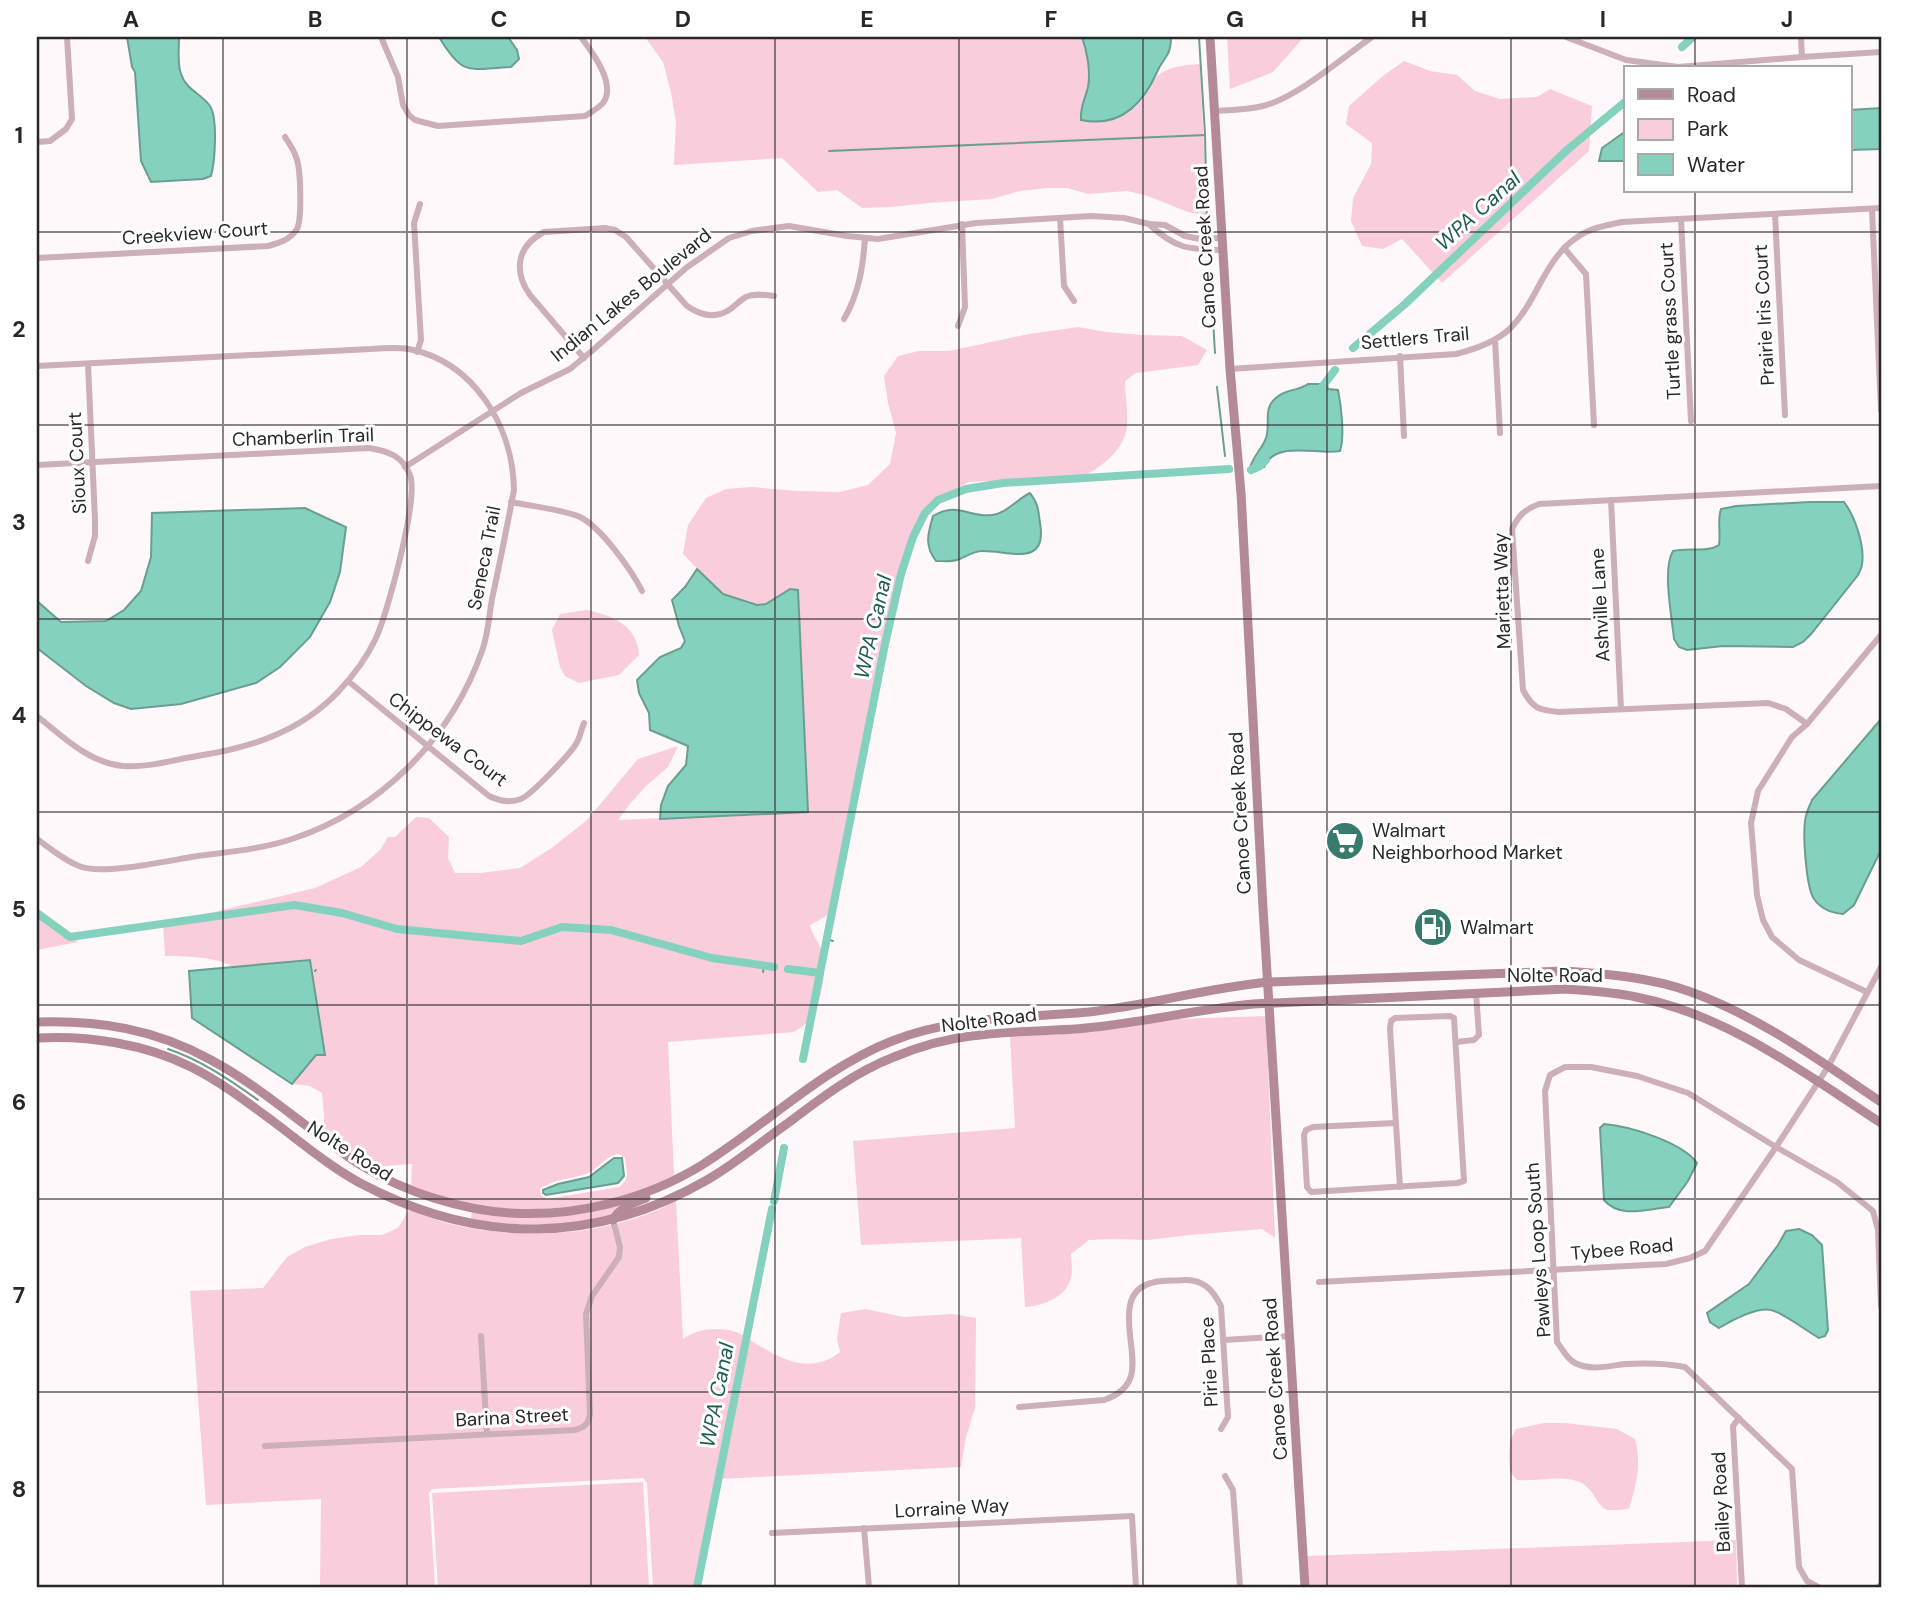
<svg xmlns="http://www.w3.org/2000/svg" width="1918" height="1624" font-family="'DM Sans',sans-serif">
  <rect width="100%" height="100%" fill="#fef8fa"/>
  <g fill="#f9cddc" fill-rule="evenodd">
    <path d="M 645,37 L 1082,37 C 1086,51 1091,71 1088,87 C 1086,99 1080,106 1081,119 C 1101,125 1129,118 1142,100 C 1148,91 1151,79 1161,73 C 1173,66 1187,65 1200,64 L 1207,214 L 1203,215 L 1188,212 L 1145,195 L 1127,191 L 1088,194 L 1067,188 L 1047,188 L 1020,191 L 992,199 L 928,203 L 891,207 L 862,208 L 837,190 L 818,192 L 782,158 L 674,165 L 676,121 L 671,93 L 663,62 Z"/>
    <path d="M 1227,37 L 1304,37 L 1273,72 L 1230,89 Z"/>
    <path d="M 1404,61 L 1430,71 L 1457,75 L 1475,91 L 1500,99 L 1537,97 L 1550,89 L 1592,106 L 1589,151 L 1442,283 L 1402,239 L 1383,249 L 1362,246 L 1351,221 L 1353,198 L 1371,164 L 1372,143 L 1346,124 L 1349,106 L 1384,75 Z"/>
    <path d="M 1078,327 L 1106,332 L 1143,335 L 1182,336 L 1207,350 L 1198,365 L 1136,373 L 1125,381 C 1125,396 1128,412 1127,426 C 1125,449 1103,466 1084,476 L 969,482 L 930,503 L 905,549 L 876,678 L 834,909 L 826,916 L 810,925 C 812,935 818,940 821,949 C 828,969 822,1007 807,1022 C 804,1026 798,1029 794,1032 L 668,1042 L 674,1175 C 614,1208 519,1219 452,1200 C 440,1196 428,1191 416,1187 L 411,1185 L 412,1164 L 372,1167 L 324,1134 L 324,1115 L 322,1093 L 310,1086 L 292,1084 L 316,1055 L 325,1055 L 310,960 L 233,967 C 219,957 183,956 165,956 L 163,924 L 315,888 L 361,867 L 380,850 L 388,837 L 395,837 L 416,817 L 429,818 L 449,837 L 448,858 L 455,873 L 481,873 L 520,868 L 553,847 L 587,820 L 638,759 L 678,746 L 668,767 L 646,786 L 629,805 L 618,820 L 808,812 L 798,590 L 790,589 L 766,604 L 757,605 L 723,594 L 683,554 L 688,525 L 706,498 L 726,489 L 752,487 L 796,491 L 840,492 L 868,485 L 890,464 L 896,433 L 888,403 L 884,376 L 898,356 L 919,351 L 949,351 L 1029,334 ZM 619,1154 L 625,1158 C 626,1171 631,1178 619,1187 L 547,1199 L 541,1195 L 540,1189 C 552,1179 571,1179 586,1174 C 599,1169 606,1155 619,1154 Z"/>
    <path d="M 587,610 C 613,616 637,625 639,655 L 619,675 L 579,683 L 565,676 L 560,667 L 552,630 L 560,614 Z"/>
    <path d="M 37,913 L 78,942 L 37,950 Z"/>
    <path d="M 1266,1016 L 1275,1238 L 1262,1229 L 1190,1235 L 1148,1240 L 1114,1239 L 1089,1240 L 1071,1254 C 1071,1261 1073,1271 1071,1278 C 1066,1297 1043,1306 1025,1307 L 1021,1238 L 861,1245 L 853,1141 L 1015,1128 L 1010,1037 L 1094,1032 L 1175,1019 Z"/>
    <path d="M 676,1201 L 683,1339 C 698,1328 718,1327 736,1332 C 742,1334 749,1339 755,1343 C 783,1360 811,1375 840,1352 L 837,1339 L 841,1313 L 866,1309 L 903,1317 L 953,1314 L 976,1318 L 975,1408 L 966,1437 L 961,1467 L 718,1479 L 695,1587 L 653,1587 L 647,1483 L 643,1478 L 432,1489 L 429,1493 L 435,1587 L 320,1587 L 321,1499 L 206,1505 L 190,1291 L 263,1288 L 287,1257 L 305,1247 L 331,1239 L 359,1235 L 382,1235 L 398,1228 L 409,1210 C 422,1214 436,1220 450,1224 C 523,1241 608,1237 676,1201 Z"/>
    <path d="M 620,1205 L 611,1216 L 573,1223 L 535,1225 L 495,1223 L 471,1219 L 472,1211 L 509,1217 L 565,1216 Z"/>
    <path d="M 1544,1423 L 1565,1423 L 1617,1429 L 1635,1439 C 1642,1464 1636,1485 1629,1509 C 1623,1509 1614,1511 1608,1510 C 1596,1507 1595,1487 1577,1481 C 1556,1475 1538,1482 1517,1480 L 1510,1472 L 1509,1457 L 1510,1440 L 1516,1429 Z"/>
    <path d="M 643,1482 L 649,1587 L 438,1587 L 432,1493 Z"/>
    <path d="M 1736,1540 L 1737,1587 L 1308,1587 L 1307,1556 Z"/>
  </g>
  <g fill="#84d1be" stroke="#699e91" stroke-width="2">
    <path d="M 127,37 L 179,37 C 179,49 177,63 181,74 C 187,91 201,93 210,106 C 218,119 215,161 211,176 L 203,179 L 151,182 L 141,161 L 135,72 L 132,67 Z"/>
    <path d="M 439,37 L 508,37 L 517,50 L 519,59 L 511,67 C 468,69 463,77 439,37 Z"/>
    <path d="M 1082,37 L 1171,37 C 1171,57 1164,56 1157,72 C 1143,104 1120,128 1081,120 C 1080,106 1085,100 1088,87 C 1091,72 1087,51 1082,37 Z"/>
    <path d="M 1881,108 L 1881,149 L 1850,150 L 1850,110 Z"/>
    <path d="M 1626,131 L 1626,161 L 1599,161 L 1602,148 Z"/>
    <path d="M 1308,384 L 1327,384 L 1328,389 L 1338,390 C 1341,405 1345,436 1340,451 C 1317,455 1275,440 1264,467 L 1250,468 C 1253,456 1262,449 1266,438 C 1271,423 1262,408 1277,397 C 1286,389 1298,391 1308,384 Z"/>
    <path d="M 1030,493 C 1039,505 1038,510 1040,523 C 1048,569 1007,550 982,551 C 974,551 965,557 957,560 C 950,562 943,561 936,561 C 924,546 928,533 933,516 C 958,501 969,518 992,515 C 1007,513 1016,500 1030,493 Z"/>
    <path d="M 1810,502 L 1844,502 C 1855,516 1865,547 1862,564 C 1862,568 1859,572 1858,575 L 1811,634 L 1803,642 L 1793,647 L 1723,646 L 1687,650 L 1679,647 L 1674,639 C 1672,617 1662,569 1673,551 C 1688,547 1707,553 1719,545 C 1721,533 1717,521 1721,509 L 1736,506 Z"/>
    <path d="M 305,508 L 346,527 L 340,572 L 330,602 L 310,637 L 280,667 L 256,683 L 181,704 L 131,709 L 114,703 L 86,686 L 37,648 L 37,601 L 61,622 L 106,621 L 124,610 L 141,591 L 151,557 L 152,513 Z"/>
    <path d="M 697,569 L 723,594 L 757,605 L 766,604 L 790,589 L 798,590 L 808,812 L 660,819 L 661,805 L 668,786 L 686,765 L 688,746 L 650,730 L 649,713 L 639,693 L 637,680 L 660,657 L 681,648 L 685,641 L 679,626 L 672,600 L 685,587 Z"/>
    <path d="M 1881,719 L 1881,850 L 1854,905 L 1843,914 C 1832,913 1821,909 1814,899 C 1806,887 1802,831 1806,816 C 1807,811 1810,805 1812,800 Z"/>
    <path d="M 310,960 L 325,1055 L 316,1055 L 292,1084 L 192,1018 L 189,971 Z"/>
    <path d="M 1604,1124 C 1629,1126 1682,1142 1697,1163 L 1688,1181 L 1669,1207 C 1647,1209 1620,1219 1604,1200 L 1600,1128 Z"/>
    <path d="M 614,1158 L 622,1158 L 624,1176 L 618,1183 L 546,1195 L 543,1193 L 543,1190 L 558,1184 L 589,1177 Z"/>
    <path d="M 1799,1229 L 1812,1235 L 1822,1245 L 1828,1330 L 1825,1336 L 1819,1338 C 1808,1332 1782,1312 1771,1310 C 1757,1307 1732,1320 1719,1328 L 1710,1322 L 1707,1313 L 1749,1284 L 1778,1245 L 1786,1231 Z"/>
  </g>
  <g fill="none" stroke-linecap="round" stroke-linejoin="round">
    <g stroke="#699e91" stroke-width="2">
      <path d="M 1199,37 L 1205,134"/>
      <path d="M 829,151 L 1205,135 L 1207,220"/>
      <path d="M 1210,270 L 1215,353"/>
      <path d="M 1217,387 L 1225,456"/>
      <path d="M 827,939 L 833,941"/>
      <path d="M 315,971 L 316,970"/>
      <path d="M 763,972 L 764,966"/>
      <path d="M 168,1049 C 201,1060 230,1080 258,1100"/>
    </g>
    <g stroke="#84d1be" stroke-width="8">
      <path d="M 1682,47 L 1693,37"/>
      <path d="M 1353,348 L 1404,305 L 1567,150 L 1626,101"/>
      <path d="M 1318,392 L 1335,370"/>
      <path d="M 1251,470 L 1260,466 L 1266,460"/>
      <path d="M 37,913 L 70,937 L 294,905 L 342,913 L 397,929 L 521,941 L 562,927 L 611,930 L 712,958 L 774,967"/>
      <path d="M 788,969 L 820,973"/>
      <path d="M 803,1059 L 885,644 L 901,574 L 913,537 L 925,513 L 938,500 L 966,489 L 1003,483 L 1229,469"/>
      <path d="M 774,1201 L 784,1148"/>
      <path d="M 697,1587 L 772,1209"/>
    </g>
    <g stroke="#ccafb8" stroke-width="6">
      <path d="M 381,37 L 398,77 L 403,105 L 409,115 L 415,120 L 438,126 L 585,116 C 591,112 599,108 603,103 C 617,84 592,52 581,37"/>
      <path d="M 1566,37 L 1626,60 L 1678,67 L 1802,57 L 1881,52"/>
      <path d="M 1801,37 L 1802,57"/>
      <path d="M 1214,111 C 1231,110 1247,110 1263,106 C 1298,97 1342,58 1372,37"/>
      <path d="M 37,142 L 50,141 L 66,129 L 72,119 L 67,37"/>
      <path d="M 1872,209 L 1881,410"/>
      <path d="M 1775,214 L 1785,415"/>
      <path d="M 1060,218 L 1064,286 L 1074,301"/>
      <path d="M 1681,219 L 1691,421"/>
      <path d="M 1149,224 C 1174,248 1189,250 1223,250"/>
      <path d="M 1564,248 L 1586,274 L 1594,425"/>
      <path d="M 37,258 L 268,246 C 279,243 290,240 297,229 C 302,219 301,168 296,157 C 294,150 289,143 285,137"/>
      <path d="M 844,319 C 859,293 863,267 865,238"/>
      <path d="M 958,326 L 965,307 L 962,224"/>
      <path d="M 1495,340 L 1500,433"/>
      <path d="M 417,352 L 421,340 L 414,223 L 420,204"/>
      <path d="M 1400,356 L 1404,436"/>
      <path d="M 584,358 L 530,295 C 513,271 517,246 544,232 L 605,228 L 615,230 L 626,237 L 687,306 C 700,315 715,319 729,310 C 735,306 740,300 746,297 C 755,293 765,295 774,296"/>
      <path d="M 88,364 L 95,520 L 95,536 L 88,561"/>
      <path d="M 37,366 L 371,349 C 383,348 397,347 409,349 C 474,362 513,426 514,490 C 507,526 500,563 492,599 C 489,616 488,635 482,651 C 451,739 380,810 292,839 C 262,849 229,852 198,856 C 171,860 105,875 82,867 C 65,861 51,849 37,839"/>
      <path d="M 1230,369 L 1456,354 C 1508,341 1518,325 1542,280 C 1551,264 1561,248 1576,238 C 1590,228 1607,225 1622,222 L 1881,208"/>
      <path d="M 37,465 L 369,448 C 388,451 403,456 410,475 C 419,498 387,616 375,640 C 366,659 353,676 338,692 C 300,732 250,748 197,756 C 173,760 147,768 123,766 C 89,763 62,736 37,716"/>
      <path d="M 405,467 L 521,393 L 570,369 L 593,350 L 686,268 L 729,238 L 752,231 L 789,226 L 847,236 L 878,239 L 976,223 L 1091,216 L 1124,218 L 1149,224 L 1165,225 L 1185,236 L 1200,239 L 1222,238"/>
      <path d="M 1611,500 L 1621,709"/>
      <path d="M 511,502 C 530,506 565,510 580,517 C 601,527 632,571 642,591"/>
      <path d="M 348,681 L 489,796 C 499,801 510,803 521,799 C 531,795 570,754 576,744 C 580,738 581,730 584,723"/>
      <path d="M 1807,724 L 1786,709 L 1768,703 L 1559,712 C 1539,710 1533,709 1523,690 L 1512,529 C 1519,515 1524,510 1539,504 L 1881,486"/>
      <path d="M 1867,992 L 1799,960 L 1772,937 L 1763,920 L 1757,895 L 1751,823 L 1758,791 L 1792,737 L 1807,724 L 1881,635"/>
      <path d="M 1456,1042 L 1474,1040 L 1479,1035 L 1476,993"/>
      <path d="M 1396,1123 L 1313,1127 L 1306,1130 L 1304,1135 L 1307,1187 L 1311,1192 L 1457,1183 L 1464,1181 L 1454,1018 L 1450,1016 L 1395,1018 L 1391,1021 L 1390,1029 L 1400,1187"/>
      <path d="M 1319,1282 L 1666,1264 L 1690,1258 L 1705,1251 L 1776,1147 L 1828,1067 L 1881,967"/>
      <path d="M 481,1336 L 487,1434"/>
      <path d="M 1224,1340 L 1290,1336"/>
      <path d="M 1019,1407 L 1104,1400 C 1116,1396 1127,1389 1131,1376 C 1139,1349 1111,1294 1151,1283 C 1161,1280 1174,1281 1184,1280 C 1203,1279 1213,1290 1221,1306 L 1228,1417 L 1221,1429"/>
      <path d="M 1739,1418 L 1733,1426 L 1742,1587"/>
      <path d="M 265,1446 L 574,1430 C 585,1428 589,1423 590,1413 L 586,1314 L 592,1296 L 619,1257 L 620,1247 L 613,1220"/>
      <path d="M 1225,1476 L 1233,1490 L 1240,1587"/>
      <path d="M 864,1528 L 869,1587"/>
      <path d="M 772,1533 L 1132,1516 L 1136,1587"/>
      <path d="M 1818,1587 L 1807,1581 L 1799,1567 L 1792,1469 L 1685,1367 C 1665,1363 1645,1363 1625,1364 C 1608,1366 1591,1371 1575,1363 C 1567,1359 1563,1350 1557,1342 L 1545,1091 L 1550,1075 L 1565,1067 L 1591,1067 L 1637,1076 L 1688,1093 L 1776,1147 L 1837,1182 L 1873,1211 L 1878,1230 L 1881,1306"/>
      <path d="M 1878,1587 L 1881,1585"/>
    </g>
    <g stroke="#b48a98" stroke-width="9">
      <path d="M 1210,37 L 1230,369 L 1241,493 L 1263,908 L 1305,1587"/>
      <path d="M 37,1022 C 99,1020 155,1029 211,1060 C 254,1083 292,1116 331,1144 C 342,1152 353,1161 364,1167 C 405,1192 462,1210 510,1213 C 576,1217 645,1200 702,1165 C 766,1125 821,1069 892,1041 C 955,1016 1023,1018 1089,1012 C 1149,1005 1207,988 1268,982 L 1564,971 C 1607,974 1650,977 1691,992 C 1760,1017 1820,1061 1881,1102"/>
      <path d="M 37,1038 C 87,1035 146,1044 191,1067 C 221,1082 247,1102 274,1122 C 302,1143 329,1166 360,1183 C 415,1212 475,1230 537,1229 C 598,1228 655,1210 707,1180 C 735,1164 761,1142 788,1123 C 821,1098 855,1072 894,1057 C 918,1047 945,1039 971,1036 C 1012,1030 1055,1032 1096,1027 C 1149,1021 1200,1009 1253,1004 L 1566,989 C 1590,991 1613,992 1636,997 C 1728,1015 1804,1073 1881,1123"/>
      <path d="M 613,1220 C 620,1207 633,1203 646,1198"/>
    </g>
  </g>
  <path fill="none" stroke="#2a2728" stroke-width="2" stroke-opacity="0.55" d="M 223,37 L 223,1587M 407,37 L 407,1587M 591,37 L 591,1587M 775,37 L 775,1587M 959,37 L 959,1587M 1143,37 L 1143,1587M 1327,37 L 1327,1587M 1511,37 L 1511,1587M 1695,37 L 1695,68M 1695,191 L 1695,1587M 37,232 L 1881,232M 37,425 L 1881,425M 37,619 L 1881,619M 37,812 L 1881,812M 37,1005 L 1881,1005M 37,1199 L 1881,1199M 37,1392 L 1881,1392"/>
  <defs>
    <symbol id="supermarket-disc" viewBox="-11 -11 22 22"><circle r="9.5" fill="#387b6c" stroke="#fff"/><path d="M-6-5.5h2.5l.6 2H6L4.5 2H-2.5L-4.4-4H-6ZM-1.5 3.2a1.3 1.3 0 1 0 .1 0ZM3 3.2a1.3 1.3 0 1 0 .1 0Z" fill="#fff"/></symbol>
    <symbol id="fuel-disc" viewBox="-11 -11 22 22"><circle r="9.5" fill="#387b6c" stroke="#fff"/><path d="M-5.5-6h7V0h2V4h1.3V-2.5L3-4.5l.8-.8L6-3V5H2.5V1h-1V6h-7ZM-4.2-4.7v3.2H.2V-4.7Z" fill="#fff"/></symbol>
  </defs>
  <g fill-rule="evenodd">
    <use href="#supermarket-disc" x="1323" y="819" width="44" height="44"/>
    <use href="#fuel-disc" x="1411" y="905" width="44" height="44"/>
  </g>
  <g text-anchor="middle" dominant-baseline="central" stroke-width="6" stroke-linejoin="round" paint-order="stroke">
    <g font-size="19" fill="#2a2728" stroke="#fff">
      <text transform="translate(195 233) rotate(-4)">Creekview Court</text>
      <text transform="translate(1205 247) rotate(-93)">Canoe Creek Road</text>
      <text transform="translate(631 295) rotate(-39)">Indian Lakes Boulevard</text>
      <text transform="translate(1764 315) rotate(-93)">Prairie Iris Court</text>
      <text transform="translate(1670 321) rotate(-93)">Turtle grass Court</text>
      <text transform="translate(1415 338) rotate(-5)">Settlers Trail</text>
      <text transform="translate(303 437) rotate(-2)">Chamberlin Trail</text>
      <text transform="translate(77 463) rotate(-93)">Sioux Court</text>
      <text transform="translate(484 558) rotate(-79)">Seneca Trail</text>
      <text transform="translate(1502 591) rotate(-92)">Marietta Way</text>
      <text transform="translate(1600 605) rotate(-93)">Ashville Lane</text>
      <text transform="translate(448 739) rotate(37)">Chippewa Court</text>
      <text transform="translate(1240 813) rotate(-93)">Canoe Creek Road</text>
      <text x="1555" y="975">Nolte Road</text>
      <text transform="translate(989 1020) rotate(-7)">Nolte Road</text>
      <text transform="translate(350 1151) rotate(32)">Nolte Road</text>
      <text transform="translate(1622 1249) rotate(-5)">Tybee Road</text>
      <text transform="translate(1538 1250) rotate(-94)">Pawleys Loop South</text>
      <text transform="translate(1209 1362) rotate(-93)">Pirie Place</text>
      <text transform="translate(1275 1379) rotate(-94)">Canoe Creek Road</text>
      <text transform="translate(512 1417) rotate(-3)">Barina Street</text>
      <text transform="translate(1721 1502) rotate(-93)">Bailey Road</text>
      <text transform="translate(952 1508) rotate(-3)">Lorraine Way</text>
    </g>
    <g font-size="19" fill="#2a2728" stroke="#fff" text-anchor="start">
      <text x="1372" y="830">Walmart<tspan x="1372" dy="22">Neighborhood Market</tspan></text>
      <text x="1460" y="927">Walmart</text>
    </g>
    <g font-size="21" font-style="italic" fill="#1f5c50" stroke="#fff">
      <text transform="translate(1478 211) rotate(-42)">WPA Canal</text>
      <text transform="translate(873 627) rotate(-77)">WPA Canal</text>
      <text transform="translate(717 1395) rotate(-79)">WPA Canal</text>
    </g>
  </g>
  <rect width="1918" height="1624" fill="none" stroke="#ffffff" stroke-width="77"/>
  <rect x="1624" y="66" width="228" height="126" fill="#ffffff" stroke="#aaa9a9" stroke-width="2"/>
  <rect x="1638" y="89" width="35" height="10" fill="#b48a98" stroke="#aaa9a9" stroke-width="2"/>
  <text x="1687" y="102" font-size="21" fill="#2a2728">Road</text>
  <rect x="1638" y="119" width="35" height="21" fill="#f9cddc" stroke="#aaa9a9" stroke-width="2"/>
  <text x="1687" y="136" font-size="21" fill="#2a2728">Park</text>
  <rect x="1638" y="154" width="35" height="21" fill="#84d1be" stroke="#aaa9a9" stroke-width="2"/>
  <text x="1687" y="172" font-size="21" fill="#2a2728">Water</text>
  <rect x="38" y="38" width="1842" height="1548" fill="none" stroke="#2a2728" stroke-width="2.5"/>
  <g font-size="23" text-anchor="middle" font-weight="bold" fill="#2a2728">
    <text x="131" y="27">A</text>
    <text x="315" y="27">B</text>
    <text x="499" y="27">C</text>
    <text x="683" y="27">D</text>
    <text x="867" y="27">E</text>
    <text x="1051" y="27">F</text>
    <text x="1235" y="27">G</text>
    <text x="1419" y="27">H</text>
    <text x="1603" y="27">I</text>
    <text x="1787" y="27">J</text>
    <text x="19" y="143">1</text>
    <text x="19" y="337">2</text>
    <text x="19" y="530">3</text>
    <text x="19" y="723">4</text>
    <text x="19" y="917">5</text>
    <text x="19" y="1110">6</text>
    <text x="19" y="1303">7</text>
    <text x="19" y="1497">8</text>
  </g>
</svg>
